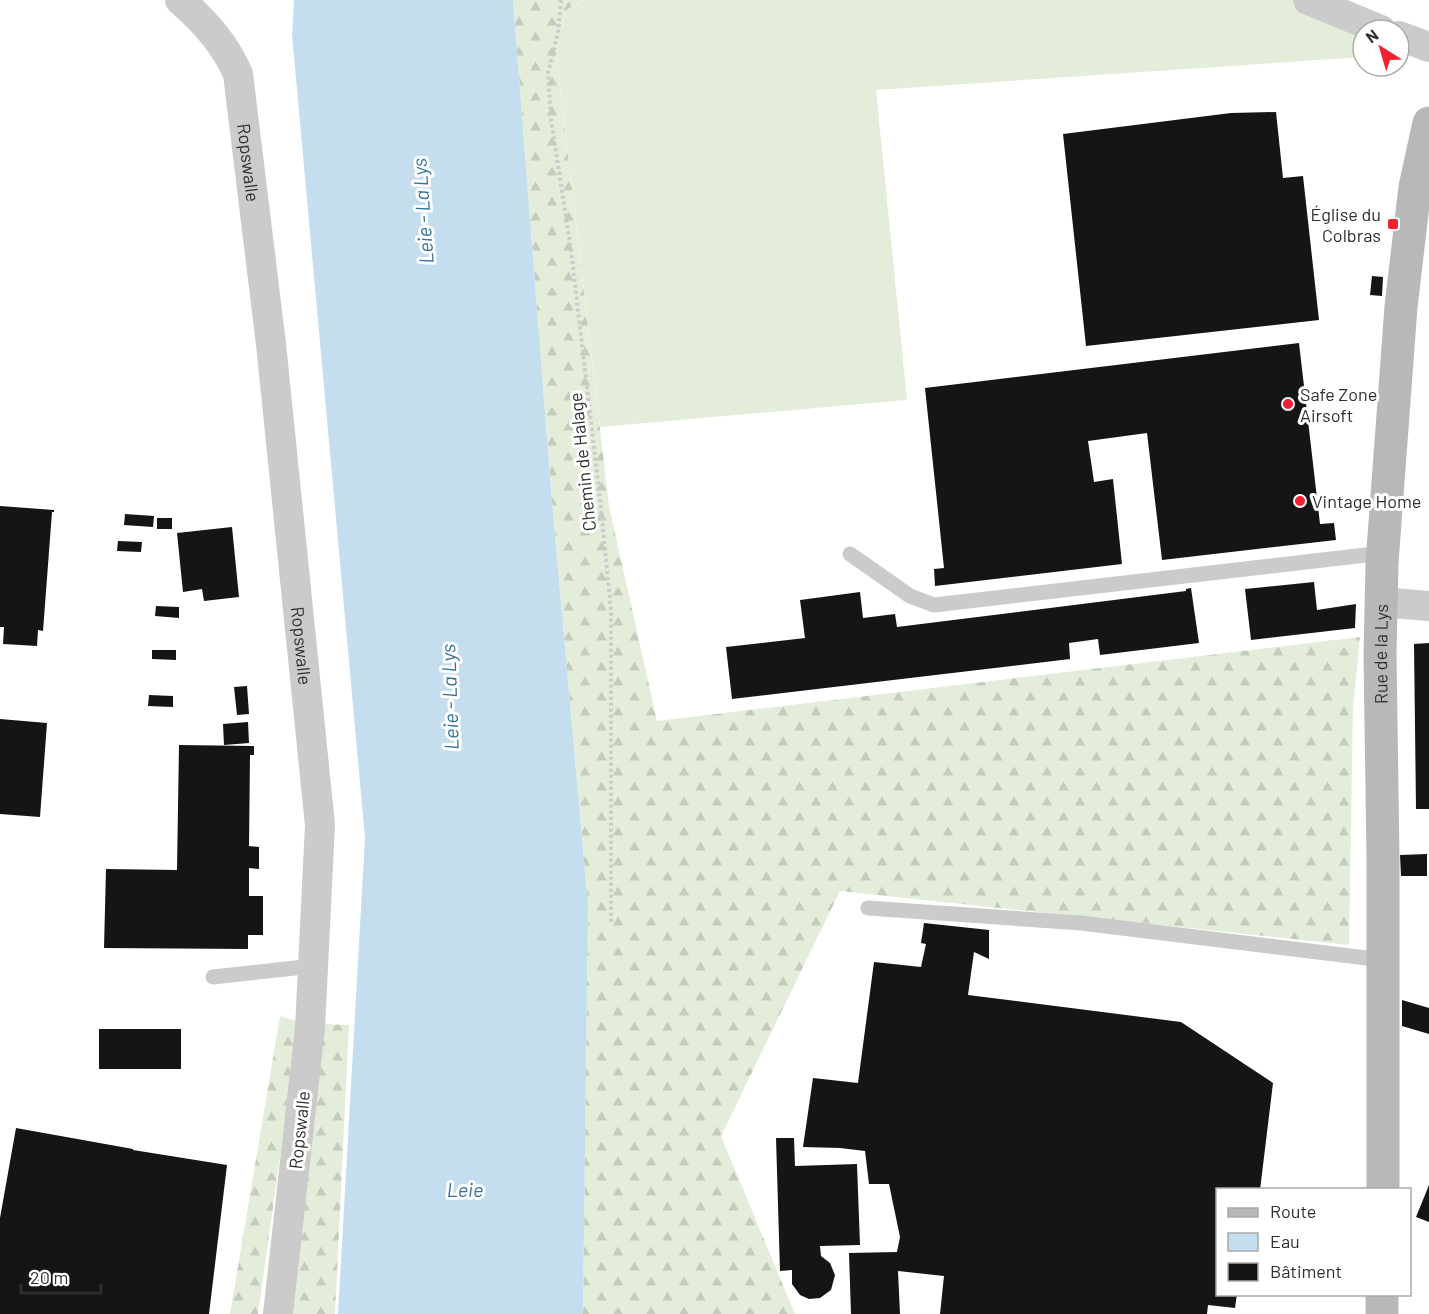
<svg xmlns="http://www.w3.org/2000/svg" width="1429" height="1314" font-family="Barlow,sans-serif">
  <defs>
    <pattern id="forest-firs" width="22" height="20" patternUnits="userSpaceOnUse" patternTransform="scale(1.5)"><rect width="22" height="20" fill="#e4edda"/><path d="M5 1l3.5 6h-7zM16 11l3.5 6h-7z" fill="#c4ccbb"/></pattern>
  </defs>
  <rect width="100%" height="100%" fill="#fff"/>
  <path fill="#e4edda" d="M 586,0 L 1339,0 L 1363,39 L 1363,57 L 876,90 L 907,400 L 600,427 L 556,52 L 566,10 Z"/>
  <g fill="url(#forest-firs)">
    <path d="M 513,0 L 585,0 L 566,10 L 556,52 L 609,506 L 657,721 L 1360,637 L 1353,706 L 1349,945 L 840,891 L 721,1136 L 795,1314 L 583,1314 L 588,905 L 551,490 Z"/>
    <path d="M 280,1016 L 299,1022 L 258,1314 L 230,1314 Z"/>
    <path d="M 324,1024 L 349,1025 L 335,1314 L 293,1314 Z"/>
  </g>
  <path fill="#c4deef" d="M 294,0 L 513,0 L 551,490 L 588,905 L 583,1314 L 338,1314 L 365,838 L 292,34 Z"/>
  <g fill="#151515">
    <path d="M 1276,112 L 1283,178 L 1303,176 L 1319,320 L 1086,346 L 1063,134 L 1231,113 Z"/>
    <path d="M 1372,276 L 1383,277 L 1382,296 L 1370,295 Z"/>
    <path d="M 1299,343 L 1320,524 L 1334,523 L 1336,540 L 1162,560 L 1147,433 L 1088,441 L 1094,482 L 1113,479 L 1122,564 L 935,586 L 934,569 L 944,568 L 925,388 Z"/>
    <path d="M 0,506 L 54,510 L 54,512 L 52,512 L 43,631 L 38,630 L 37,646 L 3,644 L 4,627 L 0,627 Z"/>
    <path d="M 125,514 L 154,516 L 153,527 L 124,525 Z"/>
    <rect x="157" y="518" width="15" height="11"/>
    <path d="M 232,527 L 239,597 L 204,601 L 202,589 L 183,592 L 177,533 Z"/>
    <path d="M 118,541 L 142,542 L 141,552 L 117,551 Z"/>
    <path d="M 1314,582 L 1317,610 L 1356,604 L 1355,628 L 1251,640 L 1245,589 Z"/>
    <path d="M 1191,588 L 1199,643 L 1100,655 L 1098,639 L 1069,643 L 1070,659 L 732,699 L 726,647 L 805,638 L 800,600 L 860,592 L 863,618 L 895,614 L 897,627 L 1186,591 L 1186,589 Z"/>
    <path d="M 156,606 L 179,607 L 179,618 L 155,616 Z"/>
    <path d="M 1429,643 L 1429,809 L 1416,809 L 1414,644 Z"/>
    <path d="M 152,650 L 176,650 L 176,660 L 152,659 Z"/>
    <path d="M 247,686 L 249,714 L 237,715 L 234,687 Z"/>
    <path d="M 149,695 L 173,696 L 173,707 L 148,706 Z"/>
    <path d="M 0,719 L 47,723 L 40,817 L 0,814 Z"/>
    <path d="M 248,722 L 249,743 L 224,745 L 223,724 Z"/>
    <path d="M 179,745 L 254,746 L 254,755 L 250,755 L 249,846 L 259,847 L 259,869 L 249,868 L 249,896 L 263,896 L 263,935 L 248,935 L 248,949 L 104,948 L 106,869 L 177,870 Z"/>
    <path d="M 1427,854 L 1427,876 L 1401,876 L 1400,855 Z"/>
    <path d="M 924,923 L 989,930 L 989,959 L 974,952 L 968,995 L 1181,1022 L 1273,1083 L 1260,1190 L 1218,1190 L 1218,1294 L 1237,1294 L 1235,1308 L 1208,1305 L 1207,1314 L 940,1314 L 944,1276 L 898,1271 L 900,1314 L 851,1314 L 849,1253 L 897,1252 L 900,1237 L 889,1184 L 869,1184 L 865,1151 L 840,1148 L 803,1147 L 813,1078 L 858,1083 L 874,962 L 921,967 L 926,944 L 921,943 Z"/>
    <path d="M 1402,1000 L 1429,1008 L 1429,1034 L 1402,1026 Z"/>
    <rect x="99" y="1029" width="82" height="40"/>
    <path d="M 16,1128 L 133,1149 L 133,1150 L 227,1165 L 209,1314 L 0,1314 L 0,1218 Z"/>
    <path d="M 776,1138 L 794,1138 L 795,1166 L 857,1164 L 860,1245 L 820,1246 L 821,1256 L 830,1263 L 835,1275 L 831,1290 L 820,1298 L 809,1299 L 800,1295 L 792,1284 L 792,1270 L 780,1271 Z"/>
    <path d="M 1429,1185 L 1429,1222 L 1416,1217 Z"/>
  </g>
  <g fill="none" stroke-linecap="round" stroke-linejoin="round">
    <path stroke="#cbcbcb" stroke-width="4" stroke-dasharray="3 3" stroke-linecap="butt" d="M 561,0 L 558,33 L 548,73 L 551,119 L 571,250 L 600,499 L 611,610 L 611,924"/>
    <g stroke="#cbcbcb" stroke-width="15">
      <path d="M 850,554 L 910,596 L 934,605 L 1383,553"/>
      <path d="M 868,908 L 1081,923 L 1383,960"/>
      <path d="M 213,977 L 313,966"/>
    </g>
    <g stroke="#cbcbcb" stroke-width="30">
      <path id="s1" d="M 180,0 C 205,22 225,44 238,74 L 271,344 L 320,825 L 310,1028 L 278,1314"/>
      <path d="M 1308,0 L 1381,30"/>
      <path d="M 1399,36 L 1429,47"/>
      <path d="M 1381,602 L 1429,606"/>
    </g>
    <g stroke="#b8b8b8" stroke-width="33">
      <path id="s2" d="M 1383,1190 L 1383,858 L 1380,654 L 1382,563 L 1401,307 L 1415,187 L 1429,123"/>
      <path d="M 1382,1314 L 1382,1294"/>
    </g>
  </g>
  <g fill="#f61f30" stroke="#fff" stroke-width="2">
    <rect x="1387" y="218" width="12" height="12" rx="3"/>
    <circle cx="1288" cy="404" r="6"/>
    <circle cx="1300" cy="501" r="6"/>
  </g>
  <g text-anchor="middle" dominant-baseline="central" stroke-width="6" stroke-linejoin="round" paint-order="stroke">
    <g font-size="18" fill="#2e2e2e" stroke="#fff">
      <text stroke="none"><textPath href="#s1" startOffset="184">Ropswalle</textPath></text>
      <text transform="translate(582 462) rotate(-96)">Chemin de Halage</text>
      <text stroke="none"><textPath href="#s1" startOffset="670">Ropswalle</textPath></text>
      <text stroke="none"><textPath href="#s2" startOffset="536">Rue de la Lys</textPath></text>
      <text transform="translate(299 1130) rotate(-84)">Ropswalle</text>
    </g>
    <g font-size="18" fill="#2e2e2e" stroke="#fff" text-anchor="start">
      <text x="1381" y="214" text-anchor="end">Église du<tspan x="1381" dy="21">Colbras</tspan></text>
      <text x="1300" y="394">Safe Zone<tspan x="1300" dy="21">Airsoft</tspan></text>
      <text x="1312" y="501">Vintage Home</text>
    </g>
    <g font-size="20" font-style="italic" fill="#347298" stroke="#fff">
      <text transform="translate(422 211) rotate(-94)">Leie - La Lys</text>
      <text transform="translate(449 697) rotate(-92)">Leie - La Lys</text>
      <text x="465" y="1189">Leie</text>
    </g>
  </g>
  <rect x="1216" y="1188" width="195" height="108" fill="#ffffff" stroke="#ababab" stroke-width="1.5"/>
  <rect x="1228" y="1208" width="30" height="9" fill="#b8b8b8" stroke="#ababab" stroke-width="1.5"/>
  <text x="1270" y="1218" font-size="18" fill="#2e2e2e">Route</text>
  <rect x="1228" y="1233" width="30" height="18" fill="#c4deef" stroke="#ababab" stroke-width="1.5"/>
  <text x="1270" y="1248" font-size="18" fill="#2e2e2e">Eau</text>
  <rect x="1228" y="1263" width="30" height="18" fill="#151515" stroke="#ababab" stroke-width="1.5"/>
  <text x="1270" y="1278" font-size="18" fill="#2e2e2e">Bâtiment</text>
  <g transform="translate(1381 48) rotate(323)"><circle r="28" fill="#ffffff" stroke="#ababab" stroke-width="1.5"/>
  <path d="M0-4.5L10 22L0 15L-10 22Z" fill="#f61f30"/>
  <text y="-9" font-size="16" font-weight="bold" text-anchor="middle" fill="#2e2e2e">N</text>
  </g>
  <path d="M21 1284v9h80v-9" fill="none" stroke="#2e2e2e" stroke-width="3"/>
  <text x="30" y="1284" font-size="18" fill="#2e2e2e" stroke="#ffffff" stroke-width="4.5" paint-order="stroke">20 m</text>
</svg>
